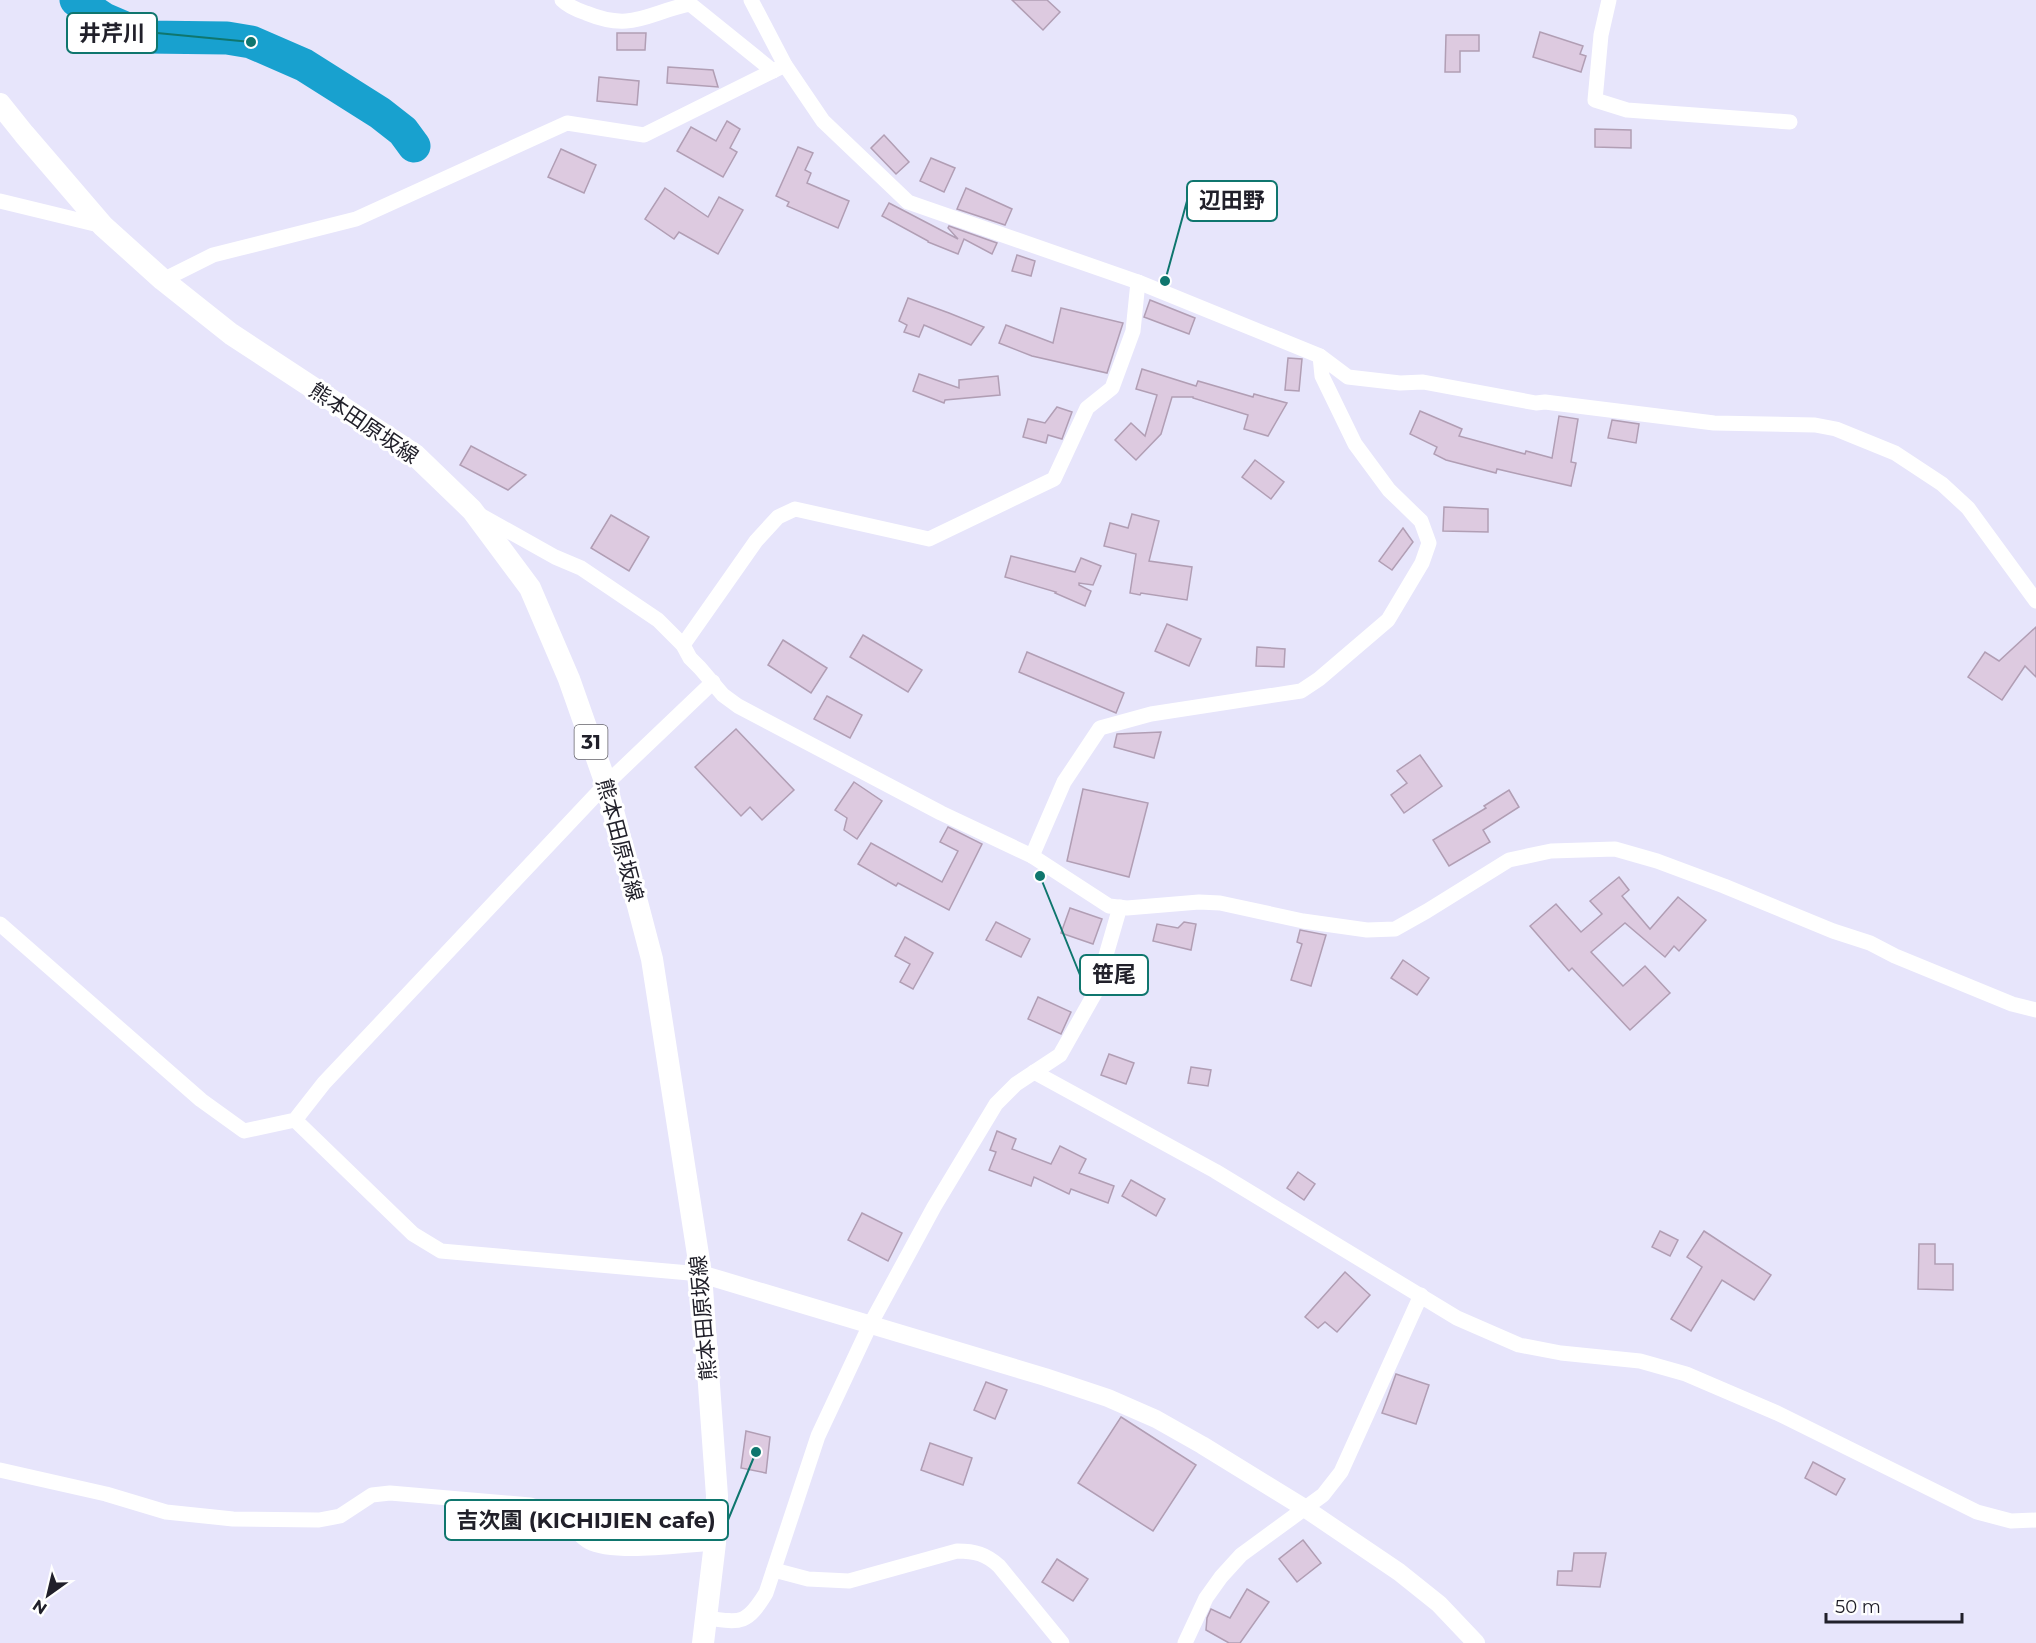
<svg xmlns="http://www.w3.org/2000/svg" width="2036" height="1643" font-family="Montserrat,'Noto Sans JP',sans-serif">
  <rect width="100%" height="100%" fill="#e7e5fb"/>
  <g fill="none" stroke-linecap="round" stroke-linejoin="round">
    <path stroke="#18a1cf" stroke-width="33" d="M 76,0 L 104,19 L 146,37 L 227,38 L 251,42 L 304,65 L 380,113 L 403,131 L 414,146"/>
  </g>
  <g fill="#ddcae0" stroke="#b19eb4" stroke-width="1.5">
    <path d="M 1012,0 L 1047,0 L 1060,12 L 1043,30 Z"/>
    <path d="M 1540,32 L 1583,46 L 1580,54 L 1586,56 L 1581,72 L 1533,57 Z"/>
    <path d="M 617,33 L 646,33 L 645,50 L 617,50 Z"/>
    <path d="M 1446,35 L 1479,35 L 1479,51 L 1460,51 L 1460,72 L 1445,72 Z"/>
    <path d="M 668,67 L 713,70 L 718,87 L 667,83 Z"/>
    <path d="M 599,77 L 639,81 L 637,105 L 597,101 Z"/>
    <path d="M 727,121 L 740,129 L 730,148 L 737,152 L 723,177 L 677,151 L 691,127 L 716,141 Z"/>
    <path d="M 1595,129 L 1631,130 L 1631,148 L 1595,147 Z"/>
    <path d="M 884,135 L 909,162 L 896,174 L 871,148 Z"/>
    <path d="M 798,147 L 813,153 L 805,170 L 811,173 L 807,183 L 849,201 L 838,228 L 787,206 L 789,202 L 776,196 Z"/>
    <path d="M 561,149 L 596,165 L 584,193 L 548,177 Z"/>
    <path d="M 931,158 L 955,168 L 944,192 L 920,181 Z"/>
    <path d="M 665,188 L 708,217 L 719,197 L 743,210 L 718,254 L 679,232 L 674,239 L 645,219 Z"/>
    <path d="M 966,188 L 1012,209 L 1005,225 L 957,209 Z"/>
    <path d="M 889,203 L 958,239 L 948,228 L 949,226 L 997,243 L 992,254 L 964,239 L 958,254 L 928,242 L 928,241 L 882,216 Z"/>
    <path d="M 1017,255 L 1035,261 L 1031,276 L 1012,271 Z"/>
    <path d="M 908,298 L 949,313 L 984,327 L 971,345 L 924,325 L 919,337 L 904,332 L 907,325 L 899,321 Z"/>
    <path d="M 1150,300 L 1195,318 L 1189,334 L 1144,317 Z"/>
    <path d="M 1061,308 L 1123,323 L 1107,373 L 1032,356 L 999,343 L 1006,325 L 1053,343 Z"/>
    <path d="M 1288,358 L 1302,359 L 1299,391 L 1285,390 Z"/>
    <path d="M 1142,369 L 1196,386 L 1198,381 L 1253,397 L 1254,394 L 1287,403 L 1268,436 L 1244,429 L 1248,415 L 1193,398 L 1193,397 L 1172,397 L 1161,434 L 1136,460 L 1115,440 L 1131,423 L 1145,436 L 1157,395 L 1136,389 Z"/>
    <path d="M 919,374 L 959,388 L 959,380 L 998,376 L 1000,395 L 945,400 L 944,403 L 913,391 Z"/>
    <path d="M 1057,407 L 1072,412 L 1062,439 L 1048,435 L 1046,443 L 1023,437 L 1028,419 L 1045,423 Z"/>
    <path d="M 1420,411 L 1462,429 L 1459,436 L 1525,454 L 1526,451 L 1552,458 L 1559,416 L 1578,419 L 1571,462 L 1576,463 L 1571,486 L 1497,469 L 1496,473 L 1446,460 L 1434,454 L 1437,447 L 1410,434 Z"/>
    <path d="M 1612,420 L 1639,424 L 1636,443 L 1608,438 Z"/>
    <path d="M 471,446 L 526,475 L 508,490 L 460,465 Z"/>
    <path d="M 1255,460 L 1284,482 L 1271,499 L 1242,477 Z"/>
    <path d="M 1444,507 L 1488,509 L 1488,532 L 1443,531 Z"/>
    <path d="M 1132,514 L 1159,521 L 1149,561 L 1192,567 L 1187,600 L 1141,593 L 1140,595 L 1130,593 L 1136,554 L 1104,546 L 1110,523 L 1128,528 Z"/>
    <path d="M 611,515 L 649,537 L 629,571 L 591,548 Z"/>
    <path d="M 1403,528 L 1413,542 L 1392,570 L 1379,561 Z"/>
    <path d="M 1011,556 L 1075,572 L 1081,558 L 1101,566 L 1093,585 L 1079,583 L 1079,585 L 1091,591 L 1085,606 L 1055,593 L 1056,592 L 1005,577 Z"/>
    <path d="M 1167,624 L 1201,639 L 1189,666 L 1155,651 Z"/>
    <path d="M 2036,627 L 2036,677 L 2025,666 L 2002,700 L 1968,677 L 1985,652 L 1999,661 Z"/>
    <path d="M 863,635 L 922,670 L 908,692 L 850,657 Z"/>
    <path d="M 783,640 L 827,668 L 811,693 L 768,665 Z"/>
    <path d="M 1257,647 L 1285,649 L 1284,667 L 1256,666 Z"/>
    <path d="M 1027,652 L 1124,693 L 1116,713 L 1019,672 Z"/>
    <path d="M 827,696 L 862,715 L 850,738 L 814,719 Z"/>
    <path d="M 736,729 L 794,790 L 762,820 L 750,807 L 741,816 L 695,767 Z"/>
    <path d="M 1161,732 L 1154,758 L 1114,747 L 1117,734 Z"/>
    <path d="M 1420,755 L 1442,786 L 1404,813 L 1391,795 L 1407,783 L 1397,771 Z"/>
    <path d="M 854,782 L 882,801 L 857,839 L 844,830 L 847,818 L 835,810 Z"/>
    <path d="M 1083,789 L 1148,803 L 1129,877 L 1067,861 Z"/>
    <path d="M 1509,790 L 1519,807 L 1483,830 L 1490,842 L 1449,866 L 1433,840 L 1486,808 L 1484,806 Z"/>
    <path d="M 948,827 L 982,844 L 949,910 L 898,883 L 896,886 L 858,864 L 871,843 L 942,882 L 958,851 L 940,842 Z"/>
    <path d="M 1619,877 L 1629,890 L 1622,896 L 1650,929 L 1678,897 L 1706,920 L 1679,951 L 1674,946 L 1665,957 L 1625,923 L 1591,952 L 1623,986 L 1645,966 L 1670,993 L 1630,1030 L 1572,968 L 1569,971 L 1530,926 L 1556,904 L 1581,932 L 1602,914 L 1590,901 Z"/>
    <path d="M 1070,908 L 1102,919 L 1093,944 L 1061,933 Z"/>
    <path d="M 996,922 L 1030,939 L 1021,957 L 986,940 Z"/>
    <path d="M 1184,922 L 1196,924 L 1191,950 L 1153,941 L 1157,924 L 1178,928 Z"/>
    <path d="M 1300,930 L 1326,935 L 1311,986 L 1291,980 L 1302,944 L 1297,942 Z"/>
    <path d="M 905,937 L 933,953 L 913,989 L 900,982 L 910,964 L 895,956 Z"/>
    <path d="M 1403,960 L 1429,978 L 1417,995 L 1391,978 Z"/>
    <path d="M 1038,997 L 1071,1012 L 1061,1034 L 1028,1019 Z"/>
    <path d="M 1109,1054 L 1134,1063 L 1126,1084 L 1101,1075 Z"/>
    <path d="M 1191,1067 L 1211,1070 L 1208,1086 L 1188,1083 Z"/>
    <path d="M 997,1131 L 1016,1139 L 1012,1149 L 1051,1164 L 1060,1146 L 1086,1159 L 1079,1173 L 1114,1186 L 1108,1203 L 1071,1189 L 1069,1194 L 1034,1177 L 1031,1186 L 989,1170 L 996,1152 L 990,1150 Z"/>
    <path d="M 1298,1172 L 1315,1184 L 1304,1200 L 1287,1188 Z"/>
    <path d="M 1131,1180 L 1165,1199 L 1156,1216 L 1122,1196 Z"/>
    <path d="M 862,1213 L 902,1233 L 888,1261 L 848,1240 Z"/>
    <path d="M 1660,1231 L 1678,1240 L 1670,1256 L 1652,1247 Z"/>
    <path d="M 1704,1231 L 1771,1275 L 1754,1300 L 1722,1280 L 1691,1331 L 1671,1319 L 1702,1267 L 1687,1257 Z"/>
    <path d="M 1919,1244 L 1935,1244 L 1935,1264 L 1953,1264 L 1953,1290 L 1918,1289 Z"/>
    <path d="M 1345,1272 L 1370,1295 L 1337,1332 L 1325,1322 L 1318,1328 L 1305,1317 Z"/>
    <path d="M 1396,1374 L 1429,1385 L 1416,1424 L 1382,1413 Z"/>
    <path d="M 986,1382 L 1007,1390 L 995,1419 L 974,1410 Z"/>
    <path d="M 1121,1417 L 1196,1465 L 1153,1531 L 1078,1483 Z"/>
    <path d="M 746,1431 L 770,1437 L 766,1473 L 741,1468 Z"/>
    <path d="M 930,1443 L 972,1458 L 963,1485 L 921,1470 Z"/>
    <path d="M 1813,1462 L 1845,1479 L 1836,1495 L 1805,1478 Z"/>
    <path d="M 1303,1540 L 1321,1563 L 1297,1582 L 1279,1559 Z"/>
    <path d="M 1574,1553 L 1606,1553 L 1600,1587 L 1557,1585 L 1558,1571 L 1572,1571 Z"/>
    <path d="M 1057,1559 L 1088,1579 L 1073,1601 L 1042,1582 Z"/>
    <path d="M 1247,1589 L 1269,1602 L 1240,1643 L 1229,1643 L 1206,1630 L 1207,1618 L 1211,1609 L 1230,1618 Z"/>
  </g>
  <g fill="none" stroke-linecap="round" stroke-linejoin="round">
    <g stroke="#fff" stroke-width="15">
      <path d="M 562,0 C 569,7 577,10 586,13 C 632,32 647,13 690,4 L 773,71"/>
      <path d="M 751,0 L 785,65 L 823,121 L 908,202 L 1138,282 L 1320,356 L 1348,377 L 1400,383 L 1423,382 L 1536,403 L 1545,402 L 1714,423 L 1815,425 L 1836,429 L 1895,453 L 1942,484 L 1968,508 L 2036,601"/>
      <path d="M 1609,0 L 1601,35 L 1595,100 L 1627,110 L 1790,122"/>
      <path d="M 0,201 L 103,226"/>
      <path d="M 163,280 L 213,255 L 356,219 L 567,123 L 644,135 L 785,65"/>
      <path d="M 480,515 L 555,557 L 581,568 L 658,620 L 683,645 L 690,658 L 700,668 L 723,695 L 738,706 L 941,813 L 1032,856 L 1109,906 L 1127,908 L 1199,902 L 1220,903 L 1303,921 L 1367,930 L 1395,929 L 1427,911 L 1509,860 L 1551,851 L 1615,849 L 1657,861 L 1724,886 L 1833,931 L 1870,943 L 1895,956 L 2012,1004 L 2036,1010"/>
      <path d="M 683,645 L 756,541 L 778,517 L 795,509 L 929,539 L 1054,479 L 1087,408 L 1112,388 L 1133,331 L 1138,282"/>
      <path d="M 1032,856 L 1064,782 L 1100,728 L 1151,714 L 1301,691 L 1319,679 L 1388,620 L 1422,563 L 1429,543 L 1421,521 L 1389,490 L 1355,444 L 1322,376 L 1320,356"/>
      <path d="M 0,924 L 201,1100 L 244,1131 L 295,1120 L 324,1083 L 606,784 L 713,682"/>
      <path d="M 1034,1072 L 1215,1171 L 1457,1318 L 1519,1345 L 1561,1353 L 1640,1361 L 1686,1374 L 1777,1413 L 1977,1512 L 2011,1521 L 2036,1520"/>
      <path d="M 295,1120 L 413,1234 L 441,1251 L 701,1274"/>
      <path d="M 0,1470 L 106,1494 L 166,1512 L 233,1519 L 319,1520 L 340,1516 L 372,1495 L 390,1493 L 530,1505 C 543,1509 554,1512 564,1521 C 573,1527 580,1537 589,1542 C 613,1555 686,1545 715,1543"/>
      <path d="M 774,1570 L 808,1579 L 849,1581 L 957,1551 C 975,1551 986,1554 999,1566 L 1062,1643"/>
      <path d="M 707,1618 C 742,1623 747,1624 766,1593 L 818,1436 L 870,1325 L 934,1207 L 996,1104 L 1016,1084 L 1060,1055 L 1095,993 L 1120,907"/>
      <path d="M 1185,1643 L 1206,1598 L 1221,1577 L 1241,1555 L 1323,1495 L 1341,1472 L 1421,1295"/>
    </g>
    <path stroke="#fff" stroke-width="18" d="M 701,1274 L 1045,1377 L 1108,1398 L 1156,1419 L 1202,1445 L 1306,1509 L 1399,1572 L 1439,1604 L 1476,1643"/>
    <path stroke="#fff" stroke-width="22" d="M 0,104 L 24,134 L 103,226 L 163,280 L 231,334 L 415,455 L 472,510 L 530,588 L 569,679 L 606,784 L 652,959 L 701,1274 L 717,1496 L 715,1543 L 703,1643"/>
  </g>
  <g text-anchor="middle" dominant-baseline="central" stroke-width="6" stroke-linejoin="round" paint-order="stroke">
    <rect fill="#fff" stroke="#64636a" stroke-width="1.5" x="574.5" y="725" width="33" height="34" rx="4.5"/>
    <g font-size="20" font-weight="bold" fill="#21202a">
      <text x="591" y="742">31</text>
    </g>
    <g font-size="21" fill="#21202a" stroke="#fff">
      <text transform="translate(364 423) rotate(34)">熊本田原坂線</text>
      <text transform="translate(620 840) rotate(75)">熊本田原坂線</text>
      <text transform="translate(703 1318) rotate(-95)">熊本田原坂線</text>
    </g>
  </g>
  <path fill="none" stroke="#0f766e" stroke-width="2" d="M251 42L157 33M1165 281L1187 201M1040 876L1080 975M756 1452L728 1520"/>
  <g fill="#0f766e" stroke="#fff" stroke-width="2">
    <circle cx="251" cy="42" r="6"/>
    <circle cx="1165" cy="281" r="6"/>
    <circle cx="1040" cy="876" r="6"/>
    <circle cx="756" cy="1452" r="6"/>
  </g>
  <g fill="#fff" stroke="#0f766e" stroke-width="2">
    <rect x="67" y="13" width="90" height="40" rx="6"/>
    <rect x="1187" y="181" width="90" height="40" rx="6"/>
    <rect x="1080" y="955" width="68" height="40" rx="6"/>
    <rect x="445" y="1500" width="283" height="40" rx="6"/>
  </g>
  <g font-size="22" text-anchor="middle" font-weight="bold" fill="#21202a">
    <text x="112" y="41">井芹川</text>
    <text x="1232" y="208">辺田野</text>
    <text x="1114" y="982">笹尾</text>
    <text x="586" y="1528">吉次園 (KICHIJIEN cafe)</text>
  </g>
  <g transform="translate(48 1595) rotate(214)" stroke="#ffffff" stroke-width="4.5" paint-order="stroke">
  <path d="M0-4.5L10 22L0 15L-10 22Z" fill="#21202a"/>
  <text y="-9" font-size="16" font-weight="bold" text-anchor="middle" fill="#21202a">N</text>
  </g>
  <path d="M1826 1613v9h136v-9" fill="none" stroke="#21202a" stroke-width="3"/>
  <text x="1835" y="1613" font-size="18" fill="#21202a" stroke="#ffffff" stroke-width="4.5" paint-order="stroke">50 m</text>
</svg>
